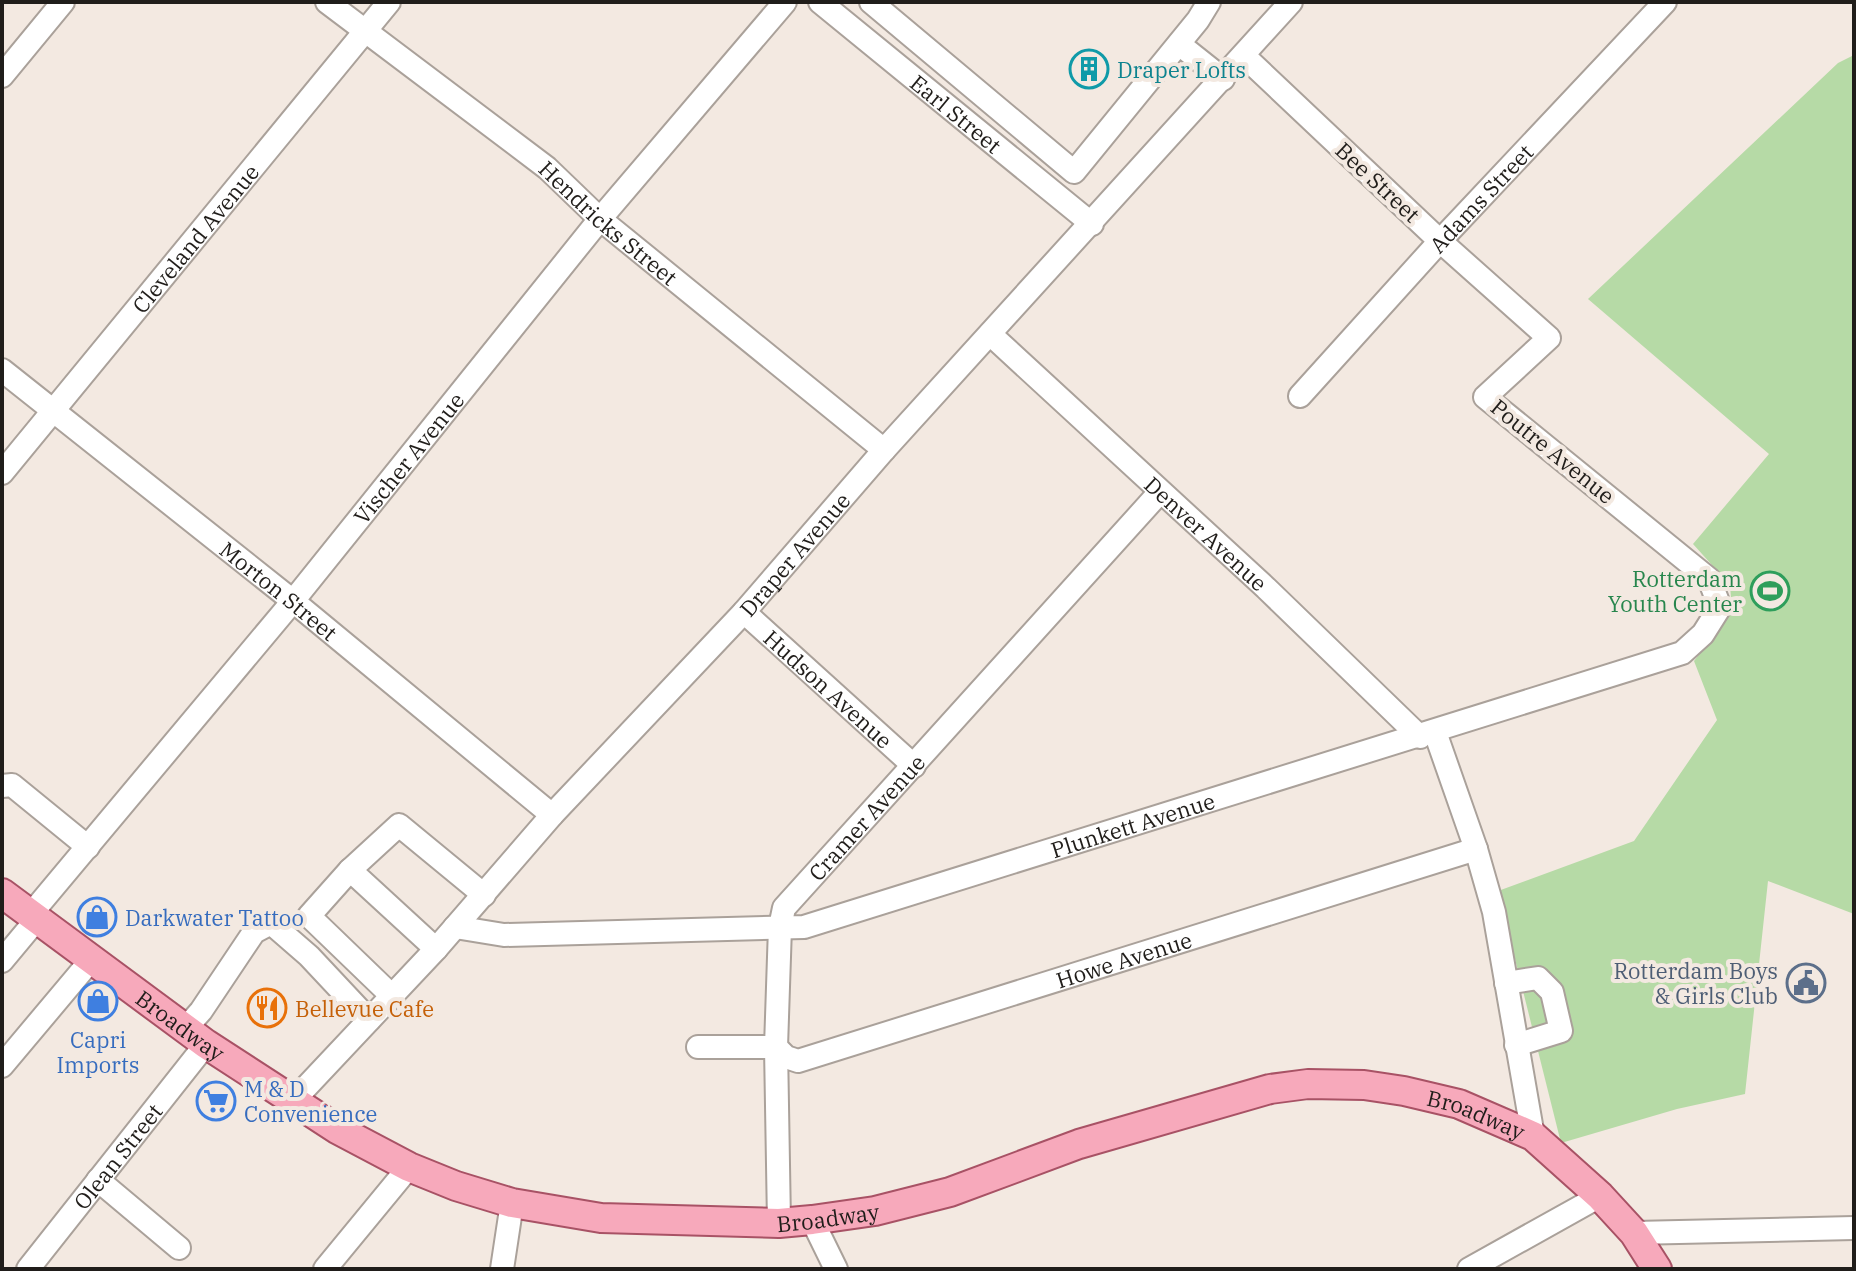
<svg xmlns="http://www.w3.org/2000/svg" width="1856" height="1271" font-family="'IBM Plex Serif',serif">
  <rect width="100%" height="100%" fill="#f3e9e1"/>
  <path fill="#b6daa6" d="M 1854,55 L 1854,914 L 1768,881 L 1745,1094 L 1677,1109 L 1561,1143 L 1498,891 L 1634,841 L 1717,720 L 1694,661 L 1732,611 L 1730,585 L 1693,544 L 1769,454 L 1588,299 L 1838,63 Z"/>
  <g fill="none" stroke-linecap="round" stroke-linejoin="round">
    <defs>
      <g id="minor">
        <path id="s1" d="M 327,2 L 547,168 L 600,219 L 884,450"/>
        <path id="s2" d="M 820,2 L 1092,224"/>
        <path d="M 871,2 L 1074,172 L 1198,20 L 1209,2"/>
        <path d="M 1179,44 L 1223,79"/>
        <path d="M 2,76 L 63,2"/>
        <path id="s3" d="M 990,334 L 1266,588 L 1420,737"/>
        <path id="s4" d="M 2,370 L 293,601 L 552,815"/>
        <path id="s5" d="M 1300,396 L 1440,241 L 1665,2"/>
        <path id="s6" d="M 2,473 L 389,2"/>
        <path id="s7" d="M 744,612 L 914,766"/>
        <path d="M 1435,732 L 1476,849 L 1494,912 L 1533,1136"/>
        <path d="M 2,786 L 12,785 L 88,847"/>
        <path d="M 350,870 L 309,916 L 392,996"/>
        <path id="s8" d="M 31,914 L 293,601 L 600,219 L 785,2"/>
        <path id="s9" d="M 455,927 L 504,935 L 804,927 L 1682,653 L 1703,634 L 1720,607 L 1709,579 L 1485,397 L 1549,338 L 1440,241 L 1244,56"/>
        <path d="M 436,949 L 350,870 L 399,825 L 484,895"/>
        <path d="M 2,961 L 37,919"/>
        <path d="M 1506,983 L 1538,978 L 1552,992 L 1561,1031 L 1516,1045"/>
        <path d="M 185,1029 L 201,1011 L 254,932 L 271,923 L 309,956 L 369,1020"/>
        <path id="s10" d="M 698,1047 L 776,1047 L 786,1057 L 798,1061 L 1476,849"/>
        <path d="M 2,1066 L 91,960"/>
        <path id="s11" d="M 293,1101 L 436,949 L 552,815 L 744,612 L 884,450 L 1291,2"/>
        <path d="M 98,1180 L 179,1248"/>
        <path d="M 812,1220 L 836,1269"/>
        <path id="s12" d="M 779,1223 L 776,1047 L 780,927 L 784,908 L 1160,492"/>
        <path d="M 1634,1233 L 1854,1228"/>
        <path id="s13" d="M 28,1269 L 206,1044"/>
        <path d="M 325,1269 L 409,1167"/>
        <path d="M 502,1269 L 512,1203"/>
        <path d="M 1469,1269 L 1600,1196"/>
      </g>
      <g id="major">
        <path id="s14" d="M 2,893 L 206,1044 L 337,1129 L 409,1167 L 456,1186 L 512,1203 L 601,1218 L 779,1223 L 812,1220 L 875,1211 L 950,1192 L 1079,1144 L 1270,1089 L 1308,1084 L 1364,1085 L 1404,1091 L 1459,1104 L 1533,1136 L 1600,1196 L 1634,1233 L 1657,1269"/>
      </g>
    </defs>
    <use href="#minor" stroke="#aaa19a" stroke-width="26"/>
    <use href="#major" stroke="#a85265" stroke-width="32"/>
    <use href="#minor" stroke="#fff" stroke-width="22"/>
    <use href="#major" stroke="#f7a9bb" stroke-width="28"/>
  </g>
  <defs>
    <symbol id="building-ring" viewBox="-11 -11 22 22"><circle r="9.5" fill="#f3e9e1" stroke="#0f9aa8" stroke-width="1.5"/><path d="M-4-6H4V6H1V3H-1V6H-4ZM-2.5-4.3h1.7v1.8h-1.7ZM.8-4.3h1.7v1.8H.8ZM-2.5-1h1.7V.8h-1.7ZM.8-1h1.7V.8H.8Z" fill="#0f9aa8"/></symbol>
    <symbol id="stadium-ring" viewBox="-11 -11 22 22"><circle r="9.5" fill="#f3e9e1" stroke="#2e9e5b" stroke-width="1.5"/><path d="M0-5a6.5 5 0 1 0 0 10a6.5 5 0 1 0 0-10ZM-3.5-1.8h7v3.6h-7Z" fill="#2e9e5b"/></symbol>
    <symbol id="shop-ring" viewBox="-11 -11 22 22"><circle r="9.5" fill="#f3e9e1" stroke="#3f7fe0" stroke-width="1.5"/><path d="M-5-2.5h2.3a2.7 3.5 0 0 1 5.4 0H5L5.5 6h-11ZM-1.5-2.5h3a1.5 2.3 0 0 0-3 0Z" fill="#3f7fe0"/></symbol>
    <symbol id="civic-ring" viewBox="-11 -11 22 22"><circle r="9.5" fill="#f3e9e1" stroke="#5c6f8a" stroke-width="1.5"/><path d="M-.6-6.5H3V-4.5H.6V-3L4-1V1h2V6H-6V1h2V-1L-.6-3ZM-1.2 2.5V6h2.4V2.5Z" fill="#5c6f8a"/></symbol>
    <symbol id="restaurant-ring" viewBox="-11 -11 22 22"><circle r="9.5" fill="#f3e9e1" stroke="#e8710a" stroke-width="1.5"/><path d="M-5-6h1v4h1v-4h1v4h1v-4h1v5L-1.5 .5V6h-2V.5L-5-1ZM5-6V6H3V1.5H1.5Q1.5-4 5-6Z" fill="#e8710a"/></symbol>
    <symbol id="supermarket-ring" viewBox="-11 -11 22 22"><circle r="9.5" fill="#f3e9e1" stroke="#3f7fe0" stroke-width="1.5"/><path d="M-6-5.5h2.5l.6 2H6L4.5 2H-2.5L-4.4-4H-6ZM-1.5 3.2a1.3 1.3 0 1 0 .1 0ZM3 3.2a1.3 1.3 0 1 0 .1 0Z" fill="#3f7fe0"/></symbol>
  </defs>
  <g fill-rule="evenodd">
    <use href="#building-ring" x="1067" y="47" width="44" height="44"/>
    <use href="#stadium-ring" x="1748" y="569" width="44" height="44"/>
    <use href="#shop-ring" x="75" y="895" width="44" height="44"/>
    <use href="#civic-ring" x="1784" y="961" width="44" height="44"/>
    <use href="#shop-ring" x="76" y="979" width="44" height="44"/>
    <use href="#restaurant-ring" x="245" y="986" width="44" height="44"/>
    <use href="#supermarket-ring" x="194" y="1079" width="44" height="44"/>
  </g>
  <g text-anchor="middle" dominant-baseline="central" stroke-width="8" stroke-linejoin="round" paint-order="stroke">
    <g font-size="22" fill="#0d838f" stroke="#f3e9e1" text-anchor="start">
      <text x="1117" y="69">Draper Lofts</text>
    </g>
    <g font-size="22" fill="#201d1a" stroke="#f3e9e1">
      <text stroke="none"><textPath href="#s2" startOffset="176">Earl Street</textPath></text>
      <text transform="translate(1378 182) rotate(43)">Bee Street</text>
      <text stroke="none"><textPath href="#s5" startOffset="268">Adams Street</textPath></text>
      <text stroke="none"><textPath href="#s1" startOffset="358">Hendricks Street</textPath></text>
      <text stroke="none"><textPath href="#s6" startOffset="304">Cleveland Avenue</textPath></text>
      <text transform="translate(1553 451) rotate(39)">Poutre Avenue</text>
      <text stroke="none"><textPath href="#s8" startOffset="592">Vischer Avenue</textPath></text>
      <text stroke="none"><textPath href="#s3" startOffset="294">Denver Avenue</textPath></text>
      <text stroke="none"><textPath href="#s11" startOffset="742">Draper Avenue</textPath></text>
      <text stroke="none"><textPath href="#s4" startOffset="354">Morton Street</textPath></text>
      <text stroke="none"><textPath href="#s7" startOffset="114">Hudson Avenue</textPath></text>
      <text stroke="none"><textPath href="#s12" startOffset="438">Cramer Avenue</textPath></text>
      <text stroke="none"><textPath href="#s9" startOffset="694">Plunkett Avenue</textPath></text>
      <text stroke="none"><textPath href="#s10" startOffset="446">Howe Avenue</textPath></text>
      <text stroke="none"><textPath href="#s14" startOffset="222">Broadway</textPath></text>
      <text stroke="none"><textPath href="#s14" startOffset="1590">Broadway</textPath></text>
      <text stroke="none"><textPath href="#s13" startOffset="144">Olean Street</textPath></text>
      <text stroke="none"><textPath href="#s14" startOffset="918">Broadway</textPath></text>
    </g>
    <g font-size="22" fill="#27864d" stroke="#f3e9e1" text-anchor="end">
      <text x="1742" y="578">Rotterdam<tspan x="1742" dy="25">Youth Center</tspan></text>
    </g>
    <g font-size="22" fill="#366cbe" stroke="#f3e9e1" text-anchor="start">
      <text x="125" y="917">Darkwater Tattoo</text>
      <text x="98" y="1039" text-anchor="middle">Capri<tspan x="98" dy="25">Imports</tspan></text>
      <text x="244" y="1088">M &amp; D<tspan x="244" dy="25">Convenience</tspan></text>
    </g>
    <g font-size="22" fill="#4e5e75" stroke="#f3e9e1" text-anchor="end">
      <text x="1778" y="970">Rotterdam Boys<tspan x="1778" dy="25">&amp; Girls Club</tspan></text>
    </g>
    <g font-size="22" fill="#c56008" stroke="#f3e9e1" text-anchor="start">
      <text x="295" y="1008">Bellevue Cafe</text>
    </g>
  </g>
  <rect width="1856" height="1271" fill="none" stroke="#201d1a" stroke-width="8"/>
</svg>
